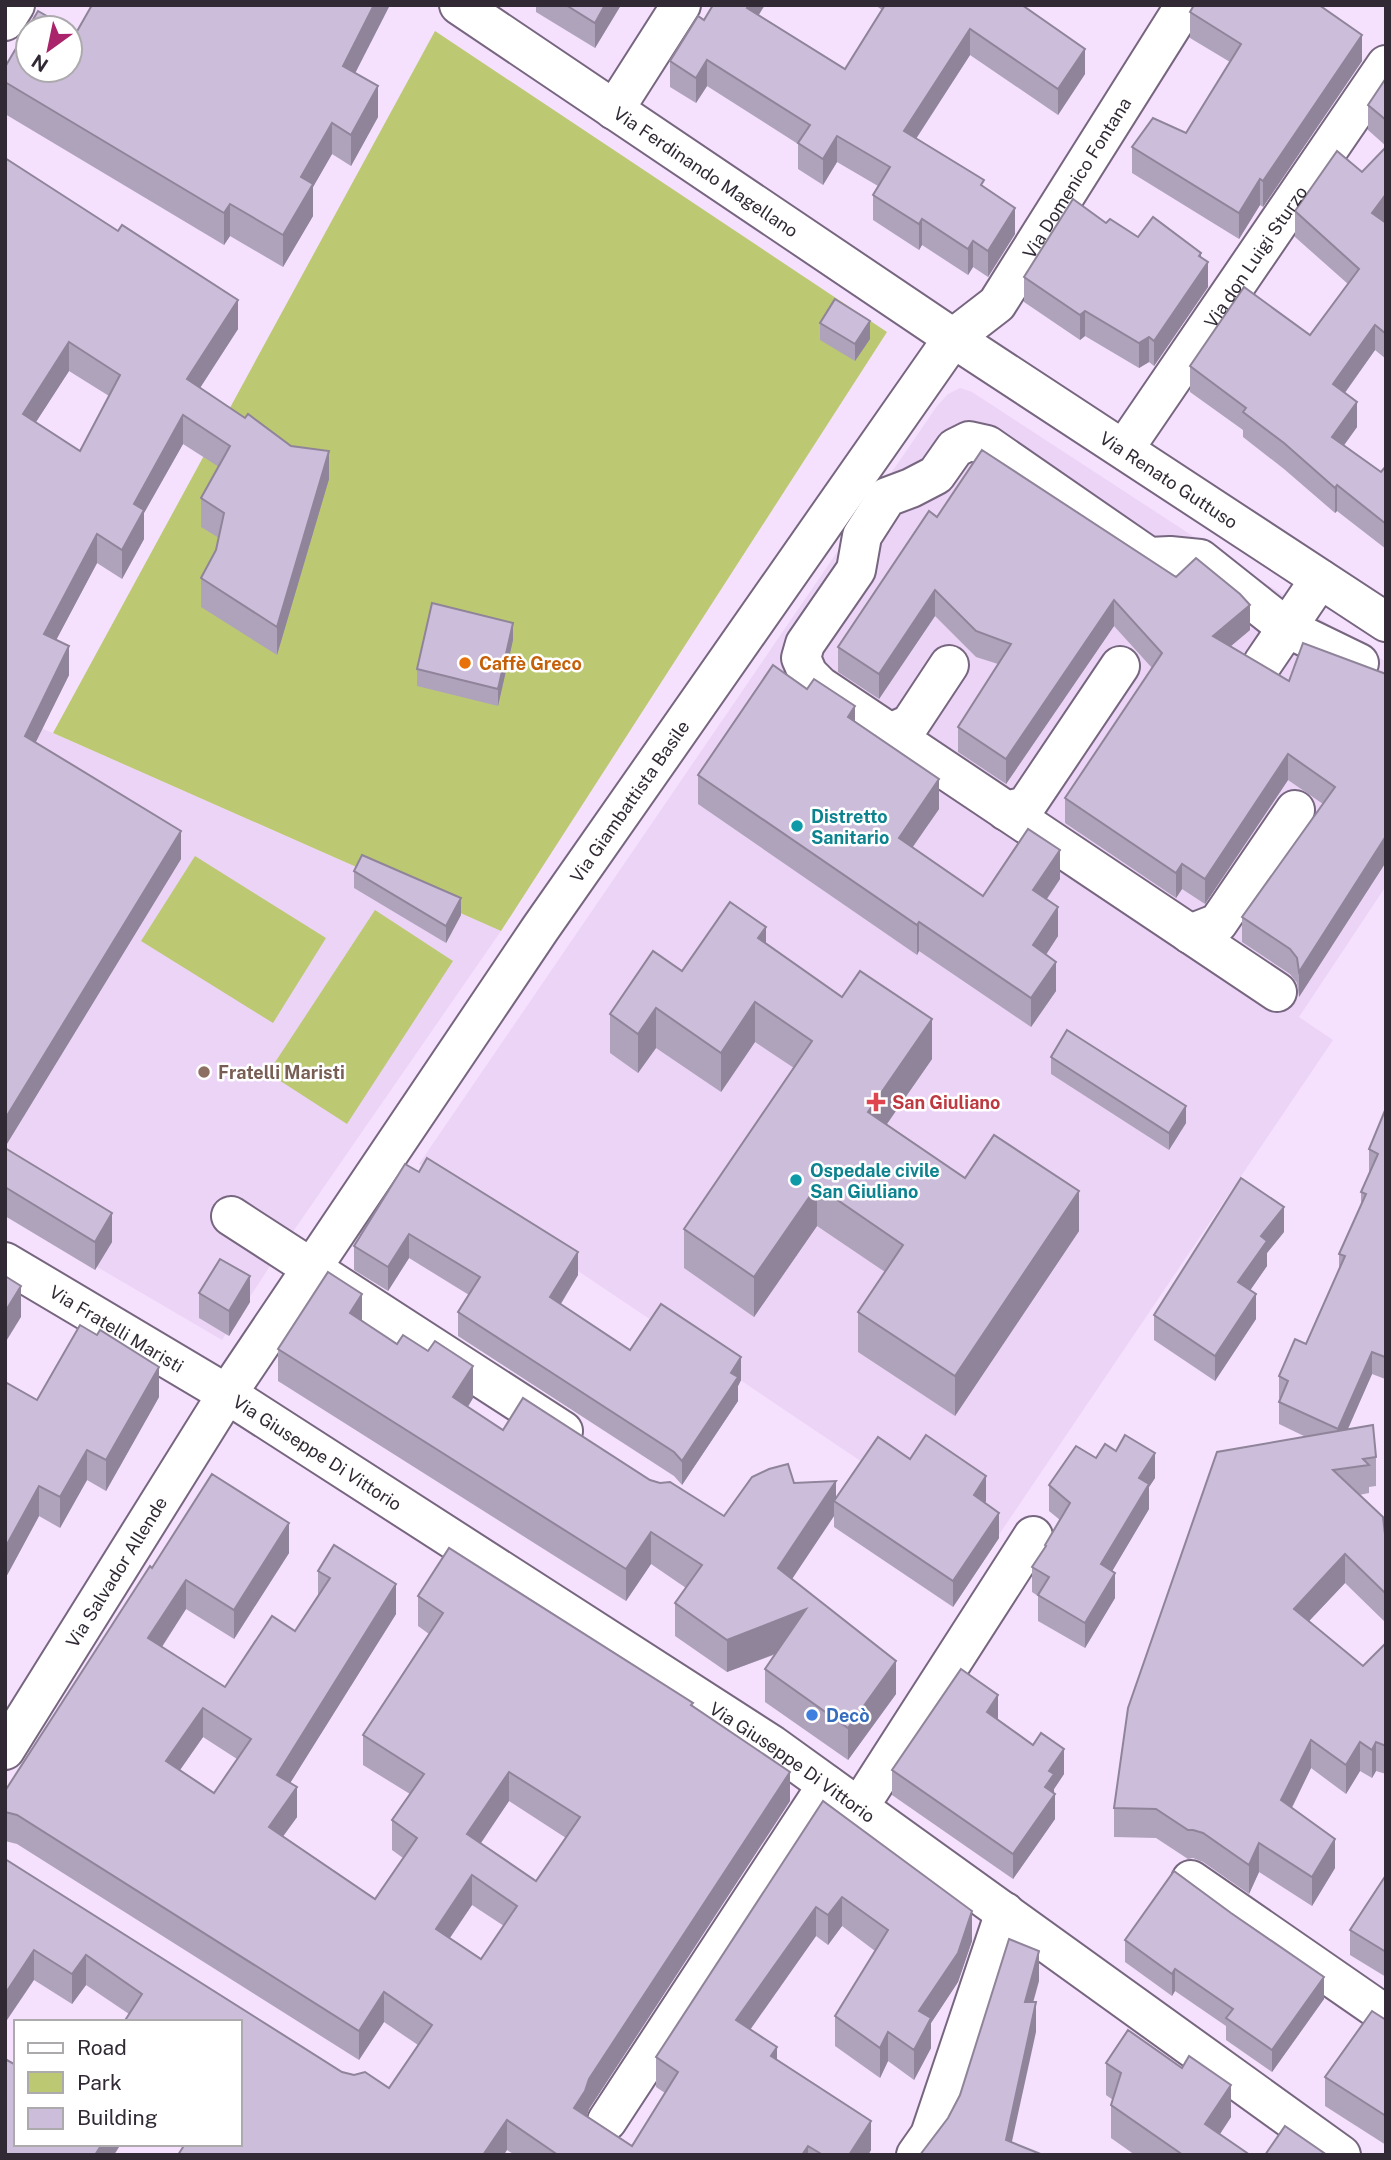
<svg xmlns="http://www.w3.org/2000/svg" width="1391" height="2160" font-family="'Public Sans',sans-serif">
  <rect width="100%" height="100%" fill="#f5e1fe"/>
  <g fill="#ecd4f7">
    <path d="M 960,388 L 972,392 L 1386,662 L 1386,886 L 1299,1017 L 1333,1040 L 990,1548 L 419,1164 L 937,406 L 948,394 Z"/>
    <path d="M 5,712 L 501,931 L 281,1249 L 222,1340 L 5,1213 Z"/>
  </g>
  <g fill="#bcc972">
    <path d="M 435,31 L 887,332 L 501,931 L 53,733 Z"/>
    <path d="M 195,856 L 326,938 L 273,1023 L 141,941 Z"/>
    <path d="M 375,910 L 453,961 L 347,1124 L 268,1073 Z"/>
  </g>
  <g fill="none" stroke-linecap="round" stroke-linejoin="round">
    <defs>
      <g id="minor">
        <path id="s1" d="M 459,5 L 953,338 L 1386,622"/>
        <path d="M 5,21 L 15,5"/>
        <path d="M 614,110 L 681,5"/>
        <path id="s2" d="M 1124,449 L 1386,65"/>
        <path d="M 1263,663 L 1320,579"/>
        <path d="M 890,733 L 910,724 L 949,665"/>
        <path d="M 1006,811 L 1026,806 L 1120,666"/>
        <path d="M 1190,934 L 1218,923 L 1295,810"/>
        <path d="M 1277,992 L 820,686 L 808,674 L 801,658 L 805,644 L 856,570 L 862,536 L 887,497 L 911,488 L 936,475 L 955,448 L 969,441 L 987,445 L 1149,557 L 1170,556 L 1200,559 L 1287,628 L 1359,663"/>
        <path d="M 231,1216 L 563,1431"/>
        <path id="s3" d="M 5,1262 L 227,1394 L 772,1745 L 1341,2155"/>
        <path id="s4" d="M 5,1750 L 227,1394 L 540,929 L 953,338 L 997,304 L 1185,5"/>
        <path d="M 859,1807 L 1033,1536"/>
        <path d="M 1191,1880 L 1386,2015"/>
        <path d="M 607,2121 L 827,1785"/>
        <path d="M 916,2155 L 930,2135 L 1005,1912"/>
      </g>
    </defs>
    <use href="#minor" stroke="#77667f" stroke-width="42"/>
    <use href="#minor" stroke="#fff" stroke-width="38"/>
  </g>
  <g fill="#afa3bc" fill-rule="evenodd">
    <path d="M 536,5 L 621,5 L 595,48 L 536,12 Z"/>
    <path d="M 875,5 L 1022,5 L 1085,74 L 1058,115 L 970,55 L 916,139 L 984,187 L 1015,234 L 988,277 L 973,267 L 968,275 L 922,245 L 919,250 L 873,220 L 873,195 L 878,186 L 837,162 L 823,185 L 798,169 L 798,144 L 707,86 L 696,103 L 670,87 L 670,61 L 704,20 L 759,16 L 845,69 L 882,10 Z"/>
    <path d="M 1194,5 L 1323,5 L 1322,7 L 1362,61 L 1263,207 L 1260,205 L 1239,239 L 1132,173 L 1132,147 L 1186,133 L 1230,62 L 1190,38 L 1190,12 Z"/>
    <path d="M 76,33 L 356,73 L 378,117 L 351,166 L 332,154 L 313,187 L 313,216 L 283,267 L 230,236 L 224,245 L 5,114 L 5,67 Z"/>
    <path d="M 1386,78 L 1386,146 L 1368,130 L 1368,105 Z"/>
    <path d="M 1386,147 L 1386,219 L 1384,222 L 1386,223 L 1386,359 L 1375,350 L 1345,393 L 1357,427 L 1344,445 L 1381,472 L 1386,466 L 1386,549 L 1337,511 L 1335,513 L 1284,469 L 1243,437 L 1243,430 L 1190,392 L 1190,366 L 1310,335 L 1348,284 L 1295,237 L 1295,211 L 1362,172 Z"/>
    <path d="M 5,158 L 238,329 L 200,388 L 329,479 L 277,655 L 201,607 L 201,578 L 216,550 L 219,538 L 201,527 L 201,498 L 219,467 L 183,444 L 144,513 L 144,539 L 122,579 L 97,563 L 56,640 L 69,675 L 35,743 L 181,859 L 5,1147 ZM 69,371 L 109,396 L 80,451 L 36,422 Z"/>
    <path d="M 1106,223 L 1138,237 L 1201,257 L 1208,287 L 1154,366 L 1149,362 L 1139,368 L 1085,336 L 1080,340 L 1024,302 L 1024,277 Z"/>
    <path d="M 820,323 L 870,339 L 855,361 L 820,340 Z"/>
    <path d="M 937,517 L 1250,630 L 1231,646 L 1289,681 L 1386,674 L 1386,862 L 1299,997 L 1297,983 L 1290,974 L 1242,942 L 1242,917 L 1323,804 L 1288,780 L 1205,904 L 1182,889 L 1176,898 L 1065,823 L 1065,798 L 1152,668 L 1114,626 L 1006,784 L 958,752 L 958,727 L 998,664 L 976,657 L 935,616 L 879,699 L 838,672 L 838,647 Z"/>
    <path d="M 513,640 L 498,706 L 417,686 L 417,669 Z"/>
    <path d="M 855,721 L 939,809 L 912,847 L 983,896 L 1060,879 L 1047,899 L 1058,936 L 1046,954 L 1056,991 L 1031,1027 L 919,951 L 917,955 L 698,804 L 698,775 Z"/>
    <path d="M 354,871 L 461,915 L 446,943 L 354,888 Z"/>
    <path d="M 766,944 L 932,1059 L 887,1124 L 965,1178 L 1079,1231 L 955,1416 L 858,1352 L 858,1312 L 885,1272 L 817,1226 L 754,1317 L 684,1268 L 684,1229 L 794,1068 L 755,1042 L 721,1092 L 656,1048 L 638,1073 L 610,1053 L 610,1014 L 682,971 Z"/>
    <path d="M 1051,1057 L 1186,1123 L 1169,1150 L 1051,1074 Z"/>
    <path d="M 1386,1108 L 1386,1378 L 1385,1379 L 1372,1374 L 1348,1429 L 1376,1457 L 1376,1486 L 1369,1487 L 1369,1493 L 1359,1495 L 1386,1543 L 1386,1623 L 1345,1583 L 1309,1621 L 1363,1666 L 1386,1643 L 1386,1774 L 1376,1771 L 1372,1778 L 1360,1771 L 1346,1794 L 1311,1768 L 1292,1808 L 1335,1868 L 1312,1906 L 1259,1872 L 1249,1894 L 1203,1862 L 1193,1858 L 1188,1859 L 1156,1838 L 1114,1837 L 1114,1808 L 1306,1437 L 1279,1424 L 1279,1402 L 1280,1399 L 1279,1398 L 1279,1376 L 1306,1344 L 1339,1269 L 1339,1254 L 1361,1206 L 1361,1192 L 1370,1172 L 1369,1171 L 1369,1149 Z"/>
    <path d="M 5,1148 L 112,1242 L 95,1270 L 5,1216 Z"/>
    <path d="M 405,1164 L 578,1275 L 561,1304 L 630,1350 L 741,1380 L 738,1386 L 738,1401 L 682,1485 L 674,1476 L 458,1336 L 458,1312 L 469,1295 L 409,1258 L 388,1291 L 354,1270 L 354,1246 Z"/>
    <path d="M 1284,1232 L 1267,1253 L 1267,1266 L 1250,1290 L 1256,1319 L 1215,1381 L 1154,1340 L 1154,1315 Z"/>
    <path d="M 199,1293 L 250,1302 L 229,1336 L 199,1318 Z"/>
    <path d="M 362,1321 L 473,1398 L 468,1407 L 503,1430 L 650,1480 L 724,1516 L 794,1483 L 836,1498 L 910,1459 L 986,1501 L 985,1503 L 999,1538 L 953,1607 L 834,1527 L 834,1516 L 792,1579 L 896,1694 L 848,1760 L 765,1702 L 765,1669 L 776,1654 L 727,1672 L 675,1636 L 675,1603 L 686,1588 L 651,1564 L 626,1601 L 278,1381 L 278,1349 Z"/>
    <path d="M 5,1382 L 37,1400 L 159,1397 L 106,1491 L 87,1480 L 60,1528 L 39,1516 L 5,1579 Z"/>
    <path d="M 1096,1458 L 1155,1478 L 1149,1487 L 1149,1509 L 1112,1571 L 1115,1598 L 1085,1648 L 1038,1621 L 1038,1596 L 1032,1592 L 1032,1567 L 1045,1548 L 1045,1545 L 1060,1520 L 1049,1511 L 1049,1485 Z"/>
    <path d="M 289,1553 L 234,1639 L 186,1609 L 162,1647 L 225,1687 L 295,1631 L 318,1595 L 318,1571 L 396,1614 L 290,1783 L 297,1817 L 283,1836 L 375,1899 L 403,1858 L 392,1850 L 392,1820 L 410,1794 L 363,1765 L 363,1735 L 429,1634 L 418,1626 L 418,1596 L 693,1706 L 790,1801 L 589,2109 L 587,2116 L 632,2146 L 665,2093 L 656,2087 L 656,2057 L 823,1801 L 972,1941 L 958,1982 L 931,2023 L 931,2048 L 914,2080 L 888,2061 L 880,2078 L 835,2046 L 835,2016 L 875,1951 L 842,1926 L 828,1945 L 816,1936 L 750,2029 L 777,2060 L 871,2150 L 868,2155 L 515,2155 L 507,2150 L 240,2144 L 240,2022 L 129,2014 L 86,1985 L 72,2004 L 34,1980 L 5,1859 L 342,2072 L 389,2088 L 418,2045 L 384,2022 L 359,2060 L 17,1844 L 5,1841 L 5,1791 L 152,1568 ZM 203,1737 L 237,1759 L 214,1793 L 180,1770 ZM 509,1801 L 566,1838 L 536,1881 L 480,1843 ZM 472,1905 L 504,1926 L 481,1959 L 450,1938 Z"/>
    <path d="M 998,1720 L 1064,1774 L 1054,1789 L 1055,1819 L 1013,1879 L 892,1795 L 892,1770 Z"/>
    <path d="M 1386,1875 L 1386,1977 L 1350,1955 L 1350,1930 Z"/>
    <path d="M 1125,1940 L 1324,1999 L 1272,2072 L 1226,2040 L 1226,2026 L 1175,1991 L 1172,1996 L 1125,1962 Z"/>
    <path d="M 1386,2020 L 1386,2145 L 1325,2106 L 1325,2077 Z"/>
    <path d="M 1106,2063 L 1231,2117 L 1220,2134 L 1250,2155 L 1135,2155 L 1111,2138 L 1111,2105 L 1113,2100 L 1106,2095 Z"/>
  </g>
  <g fill="#8f8499">
    <path d="M 374,5 L 390,5 L 343,97 L 343,66 Z"/>
    <path d="M 605,5 L 621,5 L 595,48 L 595,23 Z"/>
    <path d="M 749,5 L 765,5 L 747,34 L 747,8 Z"/>
    <path d="M 970,29 L 970,55 L 904,157 L 904,131 Z"/>
    <path d="M 1362,35 L 1362,61 L 1263,207 L 1263,181 Z"/>
    <path d="M 1085,49 L 1085,74 L 1058,115 L 1058,89 Z"/>
    <path d="M 707,60 L 707,86 L 696,103 L 696,78 Z"/>
    <path d="M 378,86 L 378,117 L 351,166 L 351,135 Z"/>
    <path d="M 332,123 L 332,154 L 313,187 L 313,216 L 283,267 L 283,235 L 301,177 Z"/>
    <path d="M 837,136 L 837,162 L 823,185 L 823,159 Z"/>
    <path d="M 1260,179 L 1260,205 L 1239,239 L 1239,213 Z"/>
    <path d="M 1386,194 L 1386,219 L 1372,239 L 1372,213 Z"/>
    <path d="M 230,204 L 230,236 L 224,245 L 224,213 Z"/>
    <path d="M 1015,208 L 1015,234 L 988,277 L 988,251 Z"/>
    <path d="M 922,219 L 922,245 L 919,250 L 919,224 Z"/>
    <path d="M 973,241 L 973,267 L 968,275 L 968,249 Z"/>
    <path d="M 1201,253 L 1201,273 L 1208,262 L 1208,287 L 1154,366 L 1154,341 Z"/>
    <path d="M 238,300 L 238,329 L 187,408 L 187,379 Z"/>
    <path d="M 1085,311 L 1085,336 L 1080,340 L 1080,315 Z"/>
    <path d="M 870,321 L 870,339 L 855,361 L 855,344 Z"/>
    <path d="M 1375,325 L 1375,350 L 1333,409 L 1333,384 Z"/>
    <path d="M 1149,337 L 1149,362 L 1139,368 L 1139,343 Z"/>
    <path d="M 69,342 L 69,371 L 23,442 L 23,414 Z"/>
    <path d="M 1357,402 L 1357,427 L 1332,462 L 1332,437 Z"/>
    <path d="M 183,415 L 183,444 L 144,513 L 144,539 L 122,579 L 122,550 L 134,504 Z"/>
    <path d="M 329,451 L 329,479 L 277,655 L 277,627 Z"/>
    <path d="M 1337,485 L 1337,511 L 1335,513 L 1335,488 Z"/>
    <path d="M 97,534 L 97,563 L 44,663 L 44,634 Z"/>
    <path d="M 935,590 L 935,616 L 879,699 L 879,674 Z"/>
    <path d="M 1114,600 L 1114,626 L 1006,784 L 1006,759 Z"/>
    <path d="M 1250,605 L 1250,630 L 1213,661 L 1213,636 Z"/>
    <path d="M 513,623 L 513,640 L 498,706 L 498,689 Z"/>
    <path d="M 69,646 L 69,675 L 25,764 L 25,736 Z"/>
    <path d="M 855,706 L 855,735 L 848,717 Z"/>
    <path d="M 1288,754 L 1288,780 L 1205,904 L 1205,879 Z"/>
    <path d="M 939,779 L 939,809 L 899,867 L 899,838 Z"/>
    <path d="M 181,831 L 181,859 L 5,1147 L 5,1119 Z"/>
    <path d="M 1386,836 L 1386,862 L 1299,997 L 1299,972 Z"/>
    <path d="M 1060,850 L 1060,879 L 1033,919 L 1033,890 Z"/>
    <path d="M 1182,864 L 1182,889 L 1176,898 L 1176,873 Z"/>
    <path d="M 461,898 L 461,915 L 446,943 L 446,926 Z"/>
    <path d="M 1058,907 L 1058,936 L 1033,975 L 1033,945 Z"/>
    <path d="M 919,922 L 919,951 L 917,955 L 917,925 Z"/>
    <path d="M 766,927 L 766,967 L 758,938 Z"/>
    <path d="M 1056,962 L 1056,991 L 1031,1027 L 1031,998 Z"/>
    <path d="M 755,1002 L 755,1042 L 721,1092 L 721,1053 Z"/>
    <path d="M 656,1008 L 656,1048 L 638,1073 L 638,1034 Z"/>
    <path d="M 932,1019 L 932,1059 L 868,1151 L 868,1112 Z"/>
    <path d="M 1186,1106 L 1186,1123 L 1169,1150 L 1169,1133 Z"/>
    <path d="M 817,1186 L 817,1226 L 754,1317 L 754,1277 Z"/>
    <path d="M 1079,1191 L 1079,1231 L 955,1416 L 955,1376 Z"/>
    <path d="M 1284,1207 L 1284,1232 L 1267,1253 L 1267,1266 L 1238,1308 L 1238,1282 L 1261,1236 Z"/>
    <path d="M 112,1213 L 112,1242 L 95,1270 L 95,1242 Z"/>
    <path d="M 409,1234 L 409,1258 L 388,1291 L 388,1267 Z"/>
    <path d="M 578,1252 L 578,1275 L 550,1321 L 550,1297 Z"/>
    <path d="M 250,1276 L 250,1302 L 229,1336 L 229,1311 Z"/>
    <path d="M 21,1286 L 21,1317 L 5,1343 L 5,1312 Z"/>
    <path d="M 362,1294 L 362,1327 L 350,1313 Z"/>
    <path d="M 1256,1294 L 1256,1319 L 1215,1381 L 1215,1356 Z"/>
    <path d="M 1372,1352 L 1372,1374 L 1338,1451 L 1338,1429 Z"/>
    <path d="M 1386,1356 L 1386,1378 L 1385,1379 L 1385,1357 Z"/>
    <path d="M 741,1357 L 741,1380 L 738,1386 L 738,1401 L 682,1485 L 682,1461 L 731,1373 Z"/>
    <path d="M 473,1366 L 473,1398 L 453,1430 L 453,1397 Z"/>
    <path d="M 159,1367 L 159,1397 L 106,1491 L 106,1460 Z"/>
    <path d="M 87,1450 L 87,1480 L 60,1528 L 60,1497 Z"/>
    <path d="M 1155,1453 L 1155,1478 L 1149,1487 L 1149,1509 L 1101,1590 L 1101,1564 L 1139,1478 Z"/>
    <path d="M 986,1476 L 986,1501 L 974,1521 L 974,1495 Z"/>
    <path d="M 836,1481 L 836,1503 L 834,1501 L 834,1516 L 778,1600 L 778,1568 Z"/>
    <path d="M 39,1486 L 39,1516 L 5,1579 L 5,1548 Z"/>
    <path d="M 999,1513 L 999,1538 L 953,1607 L 953,1581 Z"/>
    <path d="M 289,1523 L 289,1553 L 234,1639 L 234,1610 Z"/>
    <path d="M 651,1532 L 651,1564 L 626,1601 L 626,1569 Z"/>
    <path d="M 1345,1554 L 1345,1583 L 1294,1637 L 1294,1609 Z"/>
    <path d="M 1115,1573 L 1115,1598 L 1085,1648 L 1085,1623 Z"/>
    <path d="M 186,1580 L 186,1609 L 148,1668 L 148,1638 Z"/>
    <path d="M 396,1584 L 396,1614 L 277,1804 L 277,1775 Z"/>
    <path d="M 806,1609 L 806,1642 L 727,1672 L 727,1640 Z"/>
    <path d="M 896,1661 L 896,1694 L 848,1760 L 848,1728 Z"/>
    <path d="M 998,1695 L 998,1720 L 987,1712 Z"/>
    <path d="M 203,1708 L 203,1737 L 166,1790 L 166,1761 Z"/>
    <path d="M 1311,1740 L 1311,1768 L 1281,1829 L 1281,1800 Z"/>
    <path d="M 1360,1742 L 1360,1771 L 1346,1794 L 1346,1765 Z"/>
    <path d="M 1376,1742 L 1376,1771 L 1372,1778 L 1372,1750 Z"/>
    <path d="M 1064,1749 L 1064,1774 L 1054,1789 L 1054,1796 L 1055,1794 L 1055,1819 L 1013,1879 L 1013,1854 L 1045,1787 L 1049,1771 Z"/>
    <path d="M 509,1772 L 509,1801 L 467,1864 L 467,1834 Z"/>
    <path d="M 790,1772 L 790,1801 L 589,2109 L 585,2121 L 574,2108 L 589,2079 Z"/>
    <path d="M 297,1787 L 297,1817 L 269,1856 L 269,1827 Z"/>
    <path d="M 1335,1839 L 1335,1868 L 1312,1906 L 1312,1877 Z"/>
    <path d="M 1259,1843 L 1259,1872 L 1249,1894 L 1249,1865 Z"/>
    <path d="M 472,1875 L 472,1905 L 436,1958 L 436,1929 Z"/>
    <path d="M 842,1897 L 842,1926 L 828,1945 L 828,1915 Z"/>
    <path d="M 816,1907 L 816,1936 L 736,2050 L 736,2020 Z"/>
    <path d="M 972,1911 L 972,1941 L 958,1982 L 931,2023 L 931,2048 L 914,2080 L 914,2050 L 919,2011 Z"/>
    <path d="M 34,1950 L 34,1980 L 5,2023 L 5,1994 Z"/>
    <path d="M 1039,1951 L 1039,1981 L 1025,2032 L 1025,2002 Z"/>
    <path d="M 86,1955 L 86,1985 L 72,2004 L 72,1974 Z"/>
    <path d="M 1175,1969 L 1175,1991 L 1172,1996 L 1172,1974 Z"/>
    <path d="M 1324,1977 L 1324,1999 L 1272,2072 L 1272,2050 Z"/>
    <path d="M 384,1992 L 384,2022 L 359,2060 L 359,2031 Z"/>
    <path d="M 1036,2002 L 1036,2032 L 1009,2155 L 1006,2140 Z"/>
    <path d="M 888,2032 L 888,2061 L 880,2078 L 880,2048 Z"/>
    <path d="M 777,2047 L 777,2077 L 771,2056 Z"/>
    <path d="M 1231,2085 L 1231,2117 L 1206,2155 L 1205,2124 Z"/>
    <path d="M 507,2120 L 507,2150 L 504,2155 L 483,2155 Z"/>
    <path d="M 871,2121 L 871,2150 L 868,2155 L 849,2155 Z"/>
    <path d="M 102,2144 L 121,2144 L 114,2155 L 95,2155 Z"/>
    <path d="M 808,2146 L 808,2155 L 802,2155 Z"/>
  </g>
  <g fill="#ccbddb" stroke="#8f8499" stroke-width="2" fill-rule="evenodd">
    <path d="M 92,5 L 374,5 L 343,66 L 378,86 L 351,135 L 332,123 L 301,177 L 313,184 L 283,235 L 230,204 L 224,213 L 5,82 L 5,67 L 28,28 L 28,70 L 70,70 L 70,29 L 76,33 Z"/>
    <path d="M 566,5 L 605,5 L 595,23 Z"/>
    <path d="M 713,5 L 749,5 L 747,8 L 845,69 L 885,5 L 1022,5 L 1085,49 L 1058,89 L 970,29 L 904,131 L 984,180 L 981,185 L 1015,208 L 988,251 L 973,241 L 968,249 L 922,219 L 919,224 L 873,195 L 890,167 L 837,136 L 823,159 L 798,143 L 810,125 L 707,60 L 696,78 L 670,61 L 698,16 L 704,20 Z"/>
    <path d="M 1194,5 L 1319,5 L 1362,35 L 1263,181 L 1260,179 L 1239,213 L 1132,147 L 1153,118 L 1186,133 L 1241,44 L 1190,12 Z"/>
    <path d="M 38,11 L 68,28 L 28,28 Z"/>
    <path d="M 1386,78 L 1386,120 L 1368,105 Z"/>
    <path d="M 1386,147 L 1386,194 L 1372,213 L 1386,223 L 1386,334 L 1375,325 L 1333,384 L 1357,402 L 1332,437 L 1381,472 L 1386,466 L 1386,524 L 1337,485 L 1335,488 L 1284,443 L 1243,412 L 1246,408 L 1190,366 L 1244,287 L 1310,335 L 1359,269 L 1295,211 L 1337,151 L 1362,172 Z"/>
    <path d="M 5,158 L 118,231 L 122,225 L 238,300 L 187,379 L 245,418 L 248,414 L 291,446 L 329,451 L 277,627 L 201,578 L 216,550 L 224,513 L 201,498 L 230,446 L 183,415 L 134,504 L 144,510 L 122,550 L 97,534 L 44,634 L 69,646 L 25,736 L 181,831 L 5,1119 L 5,680 L 6,678 L 5,677 ZM 69,342 L 120,375 L 80,451 L 23,414 Z"/>
    <path d="M 1073,199 L 1106,223 L 1110,219 L 1138,237 L 1153,217 L 1201,253 L 1199,256 L 1208,262 L 1154,341 L 1149,337 L 1139,343 L 1085,311 L 1080,315 L 1024,277 Z"/>
    <path d="M 835,299 L 870,321 L 855,344 L 820,323 Z"/>
    <path d="M 982,450 L 1176,577 L 1196,558 L 1240,594 L 1250,605 L 1213,636 L 1289,681 L 1303,643 L 1386,674 L 1386,836 L 1299,972 L 1297,958 L 1290,949 L 1242,917 L 1335,787 L 1288,754 L 1205,879 L 1182,864 L 1176,873 L 1065,798 L 1162,653 L 1114,600 L 1006,759 L 958,727 L 1011,644 L 976,631 L 935,590 L 879,674 L 838,647 L 929,511 L 937,517 Z"/>
    <path d="M 432,603 L 513,623 L 498,689 L 417,669 Z"/>
    <path d="M 773,665 L 807,689 L 814,679 L 855,706 L 848,717 L 939,779 L 899,838 L 983,896 L 1028,829 L 1060,850 L 1033,890 L 1058,907 L 1033,945 L 1056,962 L 1031,998 L 919,922 L 917,925 L 698,775 Z"/>
    <path d="M 362,855 L 461,898 L 446,926 L 354,871 Z"/>
    <path d="M 730,902 L 766,927 L 758,938 L 842,997 L 860,971 L 932,1019 L 868,1112 L 965,1178 L 994,1135 L 1079,1191 L 955,1376 L 858,1312 L 903,1245 L 817,1186 L 754,1277 L 684,1229 L 812,1041 L 755,1002 L 721,1053 L 656,1008 L 638,1034 L 610,1014 L 653,951 L 682,971 Z"/>
    <path d="M 1067,1030 L 1186,1106 L 1169,1133 L 1051,1057 Z"/>
    <path d="M 1386,1108 L 1386,1356 L 1385,1357 L 1372,1352 L 1338,1429 L 1279,1402 L 1288,1381 L 1279,1376 L 1295,1339 L 1306,1344 L 1345,1256 L 1339,1254 L 1366,1194 L 1361,1192 L 1378,1154 L 1369,1149 Z"/>
    <path d="M 5,1148 L 112,1213 L 95,1242 L 5,1187 Z"/>
    <path d="M 427,1158 L 578,1252 L 550,1297 L 630,1350 L 661,1304 L 741,1357 L 731,1373 L 738,1377 L 682,1461 L 674,1452 L 458,1312 L 480,1277 L 409,1234 L 388,1267 L 354,1246 L 405,1164 L 419,1172 Z"/>
    <path d="M 1241,1178 L 1284,1207 L 1261,1236 L 1267,1241 L 1238,1282 L 1256,1294 L 1215,1356 L 1154,1315 Z"/>
    <path d="M 220,1259 L 250,1276 L 229,1311 L 199,1293 Z"/>
    <path d="M 328,1272 L 362,1294 L 350,1313 L 397,1344 L 403,1335 L 428,1351 L 435,1341 L 473,1366 L 453,1397 L 503,1430 L 523,1398 L 650,1480 L 660,1483 L 670,1482 L 724,1516 L 752,1477 L 769,1469 L 788,1464 L 794,1483 L 836,1481 L 778,1568 L 896,1661 L 848,1728 L 765,1669 L 806,1609 L 727,1640 L 675,1603 L 702,1565 L 651,1532 L 626,1569 L 278,1349 Z"/>
    <path d="M 5,1276 L 21,1286 L 5,1312 Z"/>
    <path d="M 80,1325 L 97,1335 L 100,1330 L 159,1367 L 106,1460 L 87,1450 L 60,1497 L 39,1486 L 5,1548 L 5,1382 L 37,1400 Z"/>
    <path d="M 1373,1425 L 1376,1457 L 1363,1459 L 1369,1465 L 1333,1470 L 1383,1517 L 1386,1543 L 1386,1594 L 1345,1554 L 1294,1609 L 1363,1666 L 1386,1643 L 1386,1746 L 1376,1742 L 1372,1750 L 1360,1742 L 1346,1765 L 1311,1740 L 1281,1800 L 1335,1839 L 1312,1877 L 1259,1843 L 1249,1865 L 1203,1833 L 1193,1830 L 1188,1830 L 1156,1809 L 1114,1808 L 1128,1708 L 1217,1452 Z"/>
    <path d="M 926,1435 L 986,1476 L 974,1495 L 999,1513 L 953,1581 L 834,1501 L 878,1437 L 910,1459 Z"/>
    <path d="M 1125,1435 L 1155,1453 L 1139,1478 L 1149,1484 L 1101,1564 L 1115,1573 L 1085,1623 L 1038,1595 L 1049,1577 L 1032,1567 L 1046,1546 L 1045,1545 L 1070,1503 L 1049,1485 L 1076,1446 L 1096,1458 L 1105,1444 L 1116,1451 Z"/>
    <path d="M 212,1474 L 289,1523 L 234,1610 L 186,1580 L 148,1638 L 225,1687 L 272,1616 L 295,1631 L 330,1578 L 318,1571 L 334,1545 L 396,1584 L 277,1775 L 297,1787 L 269,1827 L 375,1899 L 417,1838 L 392,1820 L 424,1774 L 363,1735 L 443,1613 L 418,1596 L 449,1548 L 693,1703 L 691,1705 L 790,1772 L 589,2079 L 585,2091 L 574,2108 L 632,2146 L 678,2072 L 656,2057 L 823,1801 L 972,1911 L 958,1953 L 919,2011 L 931,2018 L 914,2050 L 888,2032 L 880,2048 L 835,2016 L 888,1930 L 842,1897 L 828,1915 L 816,1907 L 736,2020 L 777,2047 L 771,2056 L 871,2121 L 849,2155 L 823,2155 L 808,2146 L 802,2155 L 558,2155 L 507,2120 L 483,2155 L 178,2155 L 185,2144 L 240,2144 L 240,2022 L 124,2022 L 142,1994 L 86,1955 L 72,1974 L 34,1950 L 5,1994 L 5,1859 L 342,2072 L 354,2075 L 365,2072 L 389,2088 L 432,2025 L 384,1992 L 359,2031 L 17,1815 L 5,1812 L 5,1791 L 150,1566 L 152,1568 ZM 203,1708 L 251,1739 L 214,1793 L 166,1761 ZM 509,1772 L 580,1817 L 536,1881 L 467,1834 ZM 472,1875 L 517,1906 L 481,1959 L 436,1929 Z"/>
    <path d="M 961,1669 L 998,1695 L 987,1712 L 1033,1745 L 1041,1733 L 1064,1749 L 1049,1771 L 1054,1774 L 1045,1787 L 1055,1794 L 1013,1854 L 892,1770 Z"/>
    <path d="M 1174,1871 L 1231,1913 L 1324,1977 L 1272,2050 L 1226,2018 L 1233,2009 L 1175,1969 L 1172,1974 L 1125,1940 Z"/>
    <path d="M 1386,1875 L 1386,1952 L 1350,1930 Z"/>
    <path d="M 1009,1939 L 1039,1951 L 1025,2002 L 1036,2002 L 1006,2140 L 1043,2155 L 920,2155 L 948,2118 L 960,2095 Z"/>
    <path d="M 1372,2011 L 1386,2020 L 1386,2116 L 1325,2077 Z"/>
    <path d="M 1128,2030 L 1182,2068 L 1189,2056 L 1231,2085 L 1205,2124 L 1250,2155 L 1183,2155 L 1111,2105 L 1121,2073 L 1106,2063 Z"/>
    <path d="M 5,2059 L 16,2065 L 16,2144 L 102,2144 L 95,2155 L 5,2155 Z"/>
    <path d="M 1285,2126 L 1327,2155 L 1265,2155 Z"/>
  </g>
  <circle fill="#e8710a" stroke="#fff" stroke-width="2.5" cx="465" cy="663" r="7"/>
  <g fill="#0f9aa8" stroke="#fff" stroke-width="2.5">
    <circle cx="797" cy="826" r="7"/>
    <circle cx="796" cy="1180" r="7"/>
  </g>
  <circle fill="#8d6e63" stroke="#fff" stroke-width="2.5" cx="204" cy="1072" r="7"/>
  <path fill="#e0444e" stroke="#fff" stroke-width="2.5" d="M872.5 1091.5h7v7h7v7h-7v7h-7v-7h-7v-7h7z"/>
  <circle fill="#3f7fe0" stroke="#fff" stroke-width="2.5" cx="812" cy="1715" r="7"/>
  <g text-anchor="middle" dominant-baseline="central" stroke-width="5" stroke-linejoin="round" paint-order="stroke">
    <g font-size="18" fill="#312a35" stroke="#fff">
      <text stroke="none"><textPath href="#s1" startOffset="298">Via Ferdinando Magellano</textPath></text>
      <text stroke="none"><textPath href="#s4" startOffset="1906">Via Domenico Fontana</textPath></text>
      <text stroke="none"><textPath href="#s2" startOffset="233">Via don Luigi Sturzo</textPath></text>
      <text stroke="none"><textPath href="#s1" startOffset="854">Via Renato Guttuso</textPath></text>
      <text stroke="none"><textPath href="#s4" startOffset="1136">Via Giambattista Basile</textPath></text>
      <text stroke="none"><textPath href="#s3" startOffset="130">Via Fratelli Maristi</textPath></text>
      <text stroke="none"><textPath href="#s3" startOffset="366">Via Giuseppe Di Vittorio</textPath></text>
      <text stroke="none"><textPath href="#s4" startOffset="210">Via Salvador Allende</textPath></text>
      <text stroke="none"><textPath href="#s3" startOffset="933">Via Giuseppe Di Vittorio</textPath></text>
    </g>
    <g font-size="18" font-weight="bold" fill="#c56008" stroke="#fff" text-anchor="start">
      <text x="479" y="663">Caffè Greco</text>
    </g>
    <g font-size="18" font-weight="bold" fill="#0d838f" stroke="#fff" text-anchor="start">
      <text x="811" y="816">Distretto<tspan x="811" dy="21">Sanitario</tspan></text>
      <text x="810" y="1170">Ospedale civile<tspan x="810" dy="21">San Giuliano</tspan></text>
    </g>
    <g font-size="18" font-weight="bold" fill="#785e54" stroke="#fff" text-anchor="start">
      <text x="218" y="1072">Fratelli Maristi</text>
    </g>
    <g font-size="18" font-weight="bold" fill="#be3a42" stroke="#fff" text-anchor="start">
      <text x="892" y="1102">San Giuliano</text>
    </g>
    <g font-size="18" font-weight="bold" fill="#366cbe" stroke="#fff" text-anchor="start">
      <text x="826" y="1715">Decò</text>
    </g>
  </g>
  <rect width="1391" height="2160" fill="none" stroke="#312a35" stroke-width="14"/>
  <rect x="14" y="2020" width="228" height="126" fill="#ffffff" stroke="#adaaae" stroke-width="2"/>
  <rect x="28" y="2043" width="35" height="10" fill="#ffffff" stroke="#adaaae" stroke-width="2"/>
  <text x="77" y="2055" font-size="21" fill="#312a35">Road</text>
  <rect x="28" y="2072" width="35" height="21" fill="#bcc972" stroke="#adaaae" stroke-width="2"/>
  <text x="77" y="2090" font-size="21" fill="#312a35">Park</text>
  <rect x="28" y="2108" width="35" height="21" fill="#ccbddb" stroke="#adaaae" stroke-width="2"/>
  <text x="77" y="2125" font-size="21" fill="#312a35">Building</text>
  <g transform="translate(49 49) rotate(213)"><circle r="33" fill="#ffffff" stroke="#adaaae" stroke-width="2"/>
  <path d="M0-5L12 26L0 18L-12 26Z" fill="#aa246c"/>
  <text y="-10" font-size="19" font-weight="bold" text-anchor="middle" fill="#312a35">N</text>
  </g>
</svg>
